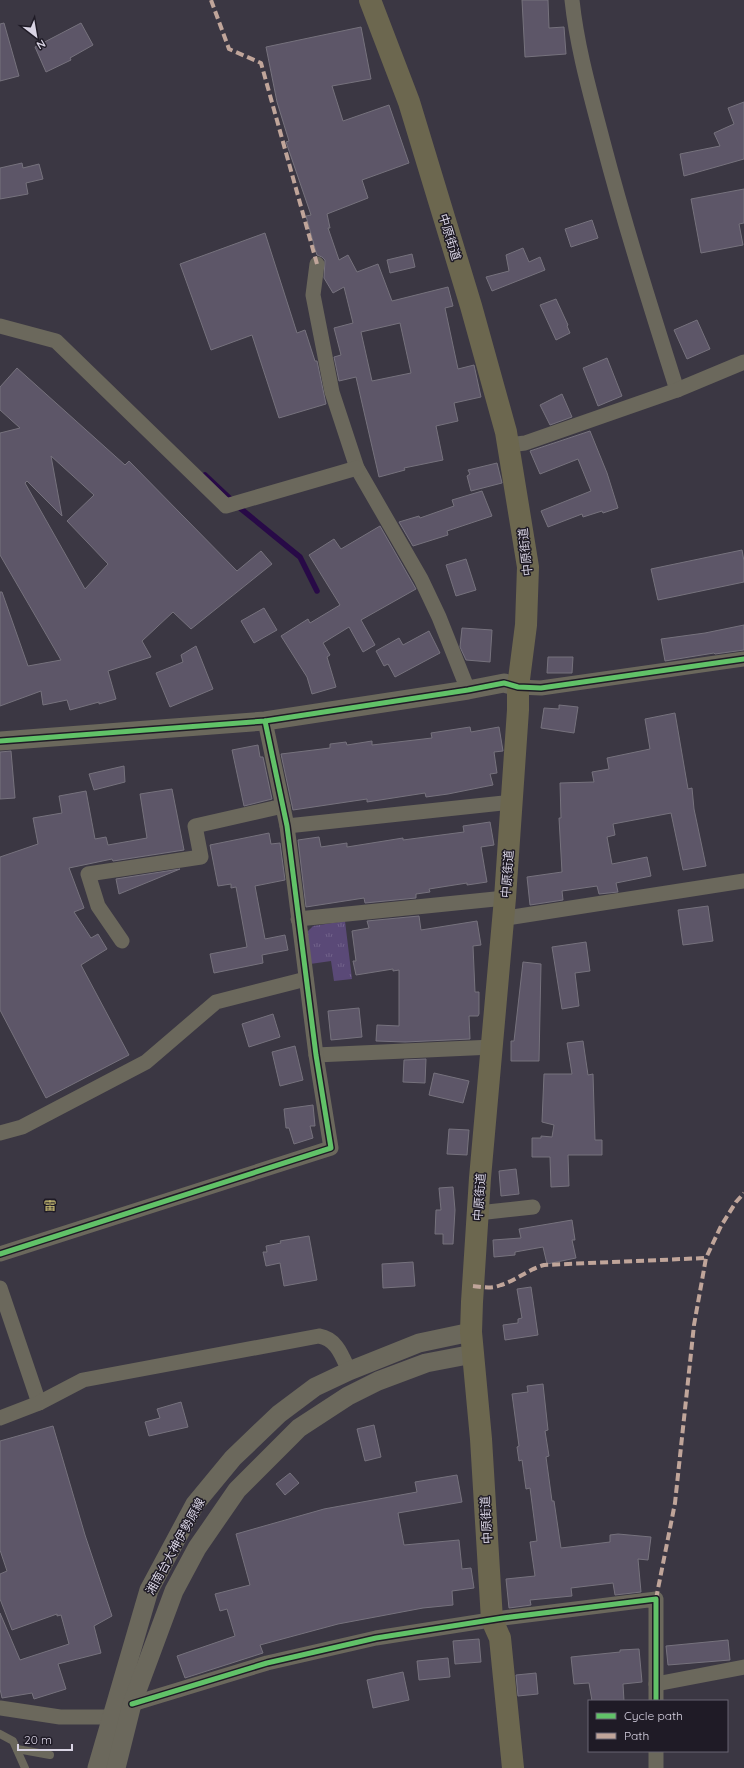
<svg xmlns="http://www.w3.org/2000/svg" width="744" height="1768" font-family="Quicksand,'Noto Sans JP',sans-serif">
  <defs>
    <pattern id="park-tufts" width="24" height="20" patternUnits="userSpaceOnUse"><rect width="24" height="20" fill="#5a4977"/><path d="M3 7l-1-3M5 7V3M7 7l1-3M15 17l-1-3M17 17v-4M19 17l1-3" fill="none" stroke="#71628a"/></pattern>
  </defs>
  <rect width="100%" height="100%" fill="#3b3743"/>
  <path fill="url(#park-tufts)" d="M 345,921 L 352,979 L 334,981 L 331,961 L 310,964 L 306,933 L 313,926 Z"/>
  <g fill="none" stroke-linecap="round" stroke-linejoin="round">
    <path stroke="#280a47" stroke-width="5.5" d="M 205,475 L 240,508 L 300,557 L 317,591"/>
  </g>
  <g fill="#5d5668" stroke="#76727d" fill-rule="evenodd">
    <path d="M 522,0 L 548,0 L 549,28 L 564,27 L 566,54 L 525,57 Z"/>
    <path d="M 4,23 L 19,76 L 0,81 L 0,24 Z"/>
    <path d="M 81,23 L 93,45 L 70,58 L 71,60 L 46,72 L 35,47 Z"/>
    <path d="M 361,27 L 371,79 L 332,86 L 343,121 L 389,105 L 409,163 L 362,180 L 368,198 L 327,214 L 330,228 L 328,228 L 339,260 L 348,255 L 357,272 L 378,264 L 392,301 L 448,287 L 453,306 L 445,308 L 458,369 L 474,365 L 481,397 L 454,403 L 458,421 L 436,426 L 443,460 L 404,468 L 405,470 L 379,477 L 356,377 L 339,381 L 334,357 L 341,355 L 334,328 L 353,323 L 344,287 L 333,293 L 324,278 L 325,260 L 322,257 L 317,255 L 316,252 L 306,216 L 311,215 L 286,142 L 289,141 L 277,102 L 266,47 ZM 400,323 L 411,373 L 372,381 L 361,332 Z"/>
    <path d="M 744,102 L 744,159 L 684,176 L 680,154 L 720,146 L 714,133 L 734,124 L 728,108 Z"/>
    <path d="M 22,163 L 23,168 L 39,164 L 43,179 L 26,183 L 28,194 L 0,199 L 0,168 Z"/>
    <path d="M 744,189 L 744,223 L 739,224 L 743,245 L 701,253 L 691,199 Z"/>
    <path d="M 592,220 L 598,238 L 571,247 L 565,229 Z"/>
    <path d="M 265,233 L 297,333 L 305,330 L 315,361 L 317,361 L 326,404 L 279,418 L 252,335 L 211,350 L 180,264 Z"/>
    <path d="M 523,248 L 529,262 L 540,257 L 545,270 L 492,291 L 486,277 L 509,271 L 506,255 Z"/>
    <path d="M 412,254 L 415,267 L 390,273 L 387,260 Z"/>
    <path d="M 556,299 L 568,325 L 567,326 L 570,333 L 556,340 L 540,305 Z"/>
    <path d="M 697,320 L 710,349 L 687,359 L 674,330 Z"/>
    <path d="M 607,358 L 622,396 L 598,406 L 583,368 Z"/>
    <path d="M 17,368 L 125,465 L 129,461 L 237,571 L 261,551 L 272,564 L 191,629 L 173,612 L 142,641 L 151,657 L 108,671 L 116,699 L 99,704 L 99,702 L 70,710 L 67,700 L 43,705 L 41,691 L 0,706 L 0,592 L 2,592 L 28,666 L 61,660 L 0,555 L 0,433 L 20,428 L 0,410 L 0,387 ZM 51,456 L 94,495 L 67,521 L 108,564 L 85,589 L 25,483 L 27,481 L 62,516 Z"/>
    <path d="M 562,394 L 572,417 L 550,425 L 540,405 Z"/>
    <path d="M 590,431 L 607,473 L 618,508 L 603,513 L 602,511 L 583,517 L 582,514 L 548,527 L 541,511 L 591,491 L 578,459 L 540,474 L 530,451 Z"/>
    <path d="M 497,463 L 502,483 L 471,491 L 467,476 L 470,474 L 468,470 Z"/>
    <path d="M 482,491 L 492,516 L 447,531 L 448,535 L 413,546 L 399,522 L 419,516 L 420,518 L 454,506 L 452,500 Z"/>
    <path d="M 380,526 L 416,589 L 361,620 L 375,645 L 363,652 L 349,627 L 323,643 L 330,655 L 327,657 L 336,687 L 312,694 L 307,677 L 281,636 L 308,619 L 310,623 L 340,605 L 309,555 L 334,539 L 341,549 Z"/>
    <path d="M 742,550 L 744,561 L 744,582 L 658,600 L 651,569 Z"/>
    <path d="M 466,559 L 476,590 L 456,596 L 446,565 Z"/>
    <path d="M 264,608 L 277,630 L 254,643 L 241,621 Z"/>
    <path d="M 744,625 L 744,650 L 715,654 L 714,653 L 665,661 L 661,639 L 705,633 Z"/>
    <path d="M 462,628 L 492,630 L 490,662 L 466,660 L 460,647 Z"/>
    <path d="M 429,631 L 440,653 L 395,677 L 388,664 L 384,666 L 376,651 L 399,638 L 403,645 Z"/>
    <path d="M 196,646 L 213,689 L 170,707 L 156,673 L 183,662 L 181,655 Z"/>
    <path d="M 548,657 L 573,657 L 572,673 L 547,673 Z"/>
    <path d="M 559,705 L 578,707 L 574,733 L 541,728 L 544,708 L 559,709 Z"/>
    <path d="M 675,713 L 688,789 L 692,788 L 694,809 L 706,866 L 683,870 L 671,813 L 613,824 L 615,835 L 607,837 L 612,864 L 647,857 L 651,876 L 616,883 L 618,892 L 599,894 L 597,886 L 562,891 L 563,900 L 530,905 L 527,877 L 562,872 L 559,818 L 561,818 L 560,783 L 594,782 L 592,772 L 609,769 L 607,758 L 650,749 L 645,719 Z"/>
    <path d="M 470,727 L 471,732 L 499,727 L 503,751 L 494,752 L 497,773 L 490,774 L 493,785 L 448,794 L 426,797 L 425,793 L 367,802 L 367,799 L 293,810 L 281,754 L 330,748 L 330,744 L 346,742 L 347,745 L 372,741 L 372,745 L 432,738 L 431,733 Z"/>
    <path d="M 258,745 L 260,757 L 263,757 L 272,799 L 244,806 L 232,750 Z"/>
    <path d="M 11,751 L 15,798 L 0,799 L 0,752 Z"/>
    <path d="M 124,766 L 125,782 L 94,790 L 89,774 Z"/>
    <path d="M 172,789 L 184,850 L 113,861 L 112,859 L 69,868 L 84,908 L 74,912 L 91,938 L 98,934 L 107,949 L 81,965 L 129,1055 L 46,1098 L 0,1010 L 0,857 L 38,844 L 33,818 L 62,813 L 59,796 L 86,791 L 95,839 L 106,837 L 108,845 L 147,838 L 140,794 Z"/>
    <path d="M 490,822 L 494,845 L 481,847 L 487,882 L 467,885 L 467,883 L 429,889 L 430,892 L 416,894 L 416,898 L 365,903 L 364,898 L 306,907 L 298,840 L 319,837 L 321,847 L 347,843 L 347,847 L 403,838 L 403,840 L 464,832 L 463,826 Z"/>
    <path d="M 269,833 L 271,844 L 280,843 L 285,880 L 255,886 L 265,939 L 285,935 L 288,950 L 262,955 L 263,963 L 214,973 L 210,954 L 247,947 L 236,887 L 231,888 L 231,884 L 218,886 L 210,845 Z"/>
    <path d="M 180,869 L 119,894 L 116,879 Z"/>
    <path d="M 708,906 L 713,941 L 683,945 L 678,910 Z"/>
    <path d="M 419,916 L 421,930 L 477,921 L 481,945 L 473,946 L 475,992 L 479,992 L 479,1014 L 478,1016 L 469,1016 L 470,1039 L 405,1042 L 376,1041 L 377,1025 L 399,1026 L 399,970 L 393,971 L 393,969 L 356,975 L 353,961 L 356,961 L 352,931 L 369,928 L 367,921 Z"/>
    <path d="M 586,942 L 590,971 L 575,973 L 579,1006 L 562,1009 L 552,947 Z"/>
    <path d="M 523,962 L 541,964 L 539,1061 L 511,1061 L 511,1041 L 514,1041 Z"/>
    <path d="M 359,1008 L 362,1037 L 331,1040 L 328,1011 Z"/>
    <path d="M 273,1014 L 280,1037 L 249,1047 L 242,1024 Z"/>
    <path d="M 583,1041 L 588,1075 L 593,1074 L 595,1140 L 602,1140 L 602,1155 L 568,1155 L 569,1186 L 551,1187 L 550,1157 L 532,1157 L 532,1138 L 541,1138 L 541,1136 L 552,1137 L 554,1125 L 542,1122 L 544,1074 L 572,1074 L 567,1043 Z"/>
    <path d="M 295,1046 L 303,1080 L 280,1086 L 272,1052 Z"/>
    <path d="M 426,1059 L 425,1083 L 403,1082 L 404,1060 Z"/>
    <path d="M 434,1073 L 469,1081 L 463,1103 L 429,1095 Z"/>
    <path d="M 313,1105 L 315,1126 L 310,1126 L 313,1138 L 294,1144 L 289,1128 L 286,1128 L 284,1109 Z"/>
    <path d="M 449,1129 L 469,1130 L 467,1155 L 447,1154 Z"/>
    <path d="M 516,1169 L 519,1194 L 501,1196 L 499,1171 Z"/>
    <path d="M 453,1187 L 455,1210 L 453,1244 L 443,1244 L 443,1234 L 435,1234 L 436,1210 L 441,1210 L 439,1188 Z"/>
    <path d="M 572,1220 L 575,1240 L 572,1240 L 576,1258 L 547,1264 L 543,1247 L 515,1252 L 515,1255 L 494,1257 L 493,1240 L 521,1238 L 519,1229 Z"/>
    <path d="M 309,1236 L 317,1280 L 284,1286 L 280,1263 L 266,1266 L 263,1252 L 267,1252 L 266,1246 L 281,1243 L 280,1241 Z"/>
    <path d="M 413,1262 L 415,1286 L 383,1288 L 382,1264 Z"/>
    <path d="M 531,1287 L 538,1335 L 505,1340 L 503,1325 L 518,1323 L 518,1319 L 522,1318 L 517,1289 Z"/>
    <path d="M 543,1384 L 548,1430 L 545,1431 L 549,1456 L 546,1457 L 552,1501 L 554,1501 L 561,1548 L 610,1542 L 610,1535 L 618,1534 L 651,1537 L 648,1560 L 638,1559 L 641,1592 L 615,1595 L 613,1583 L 571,1588 L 572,1596 L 530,1600 L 531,1605 L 509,1608 L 506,1579 L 535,1576 L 530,1542 L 537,1541 L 530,1488 L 526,1489 L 522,1460 L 519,1461 L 517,1447 L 519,1446 L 512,1394 L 528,1392 L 527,1386 Z"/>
    <path d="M 181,1402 L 188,1427 L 149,1436 L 145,1422 L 160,1418 L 157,1409 Z"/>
    <path d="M 374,1425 L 381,1457 L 365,1461 L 357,1429 Z"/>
    <path d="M 53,1426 L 85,1535 L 112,1616 L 94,1626 L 101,1653 L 58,1664 L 66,1689 L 34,1699 L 32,1693 L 2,1698 L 0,1689 L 0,1613 L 20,1660 L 69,1644 L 61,1615 L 57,1616 L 57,1614 L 12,1630 L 0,1599 L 0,1574 L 7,1571 L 0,1550 L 0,1441 Z"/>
    <path d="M 290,1473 L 299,1483 L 285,1495 L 276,1484 Z"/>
    <path d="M 457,1475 L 462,1502 L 398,1513 L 404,1545 L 459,1540 L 462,1569 L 471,1568 L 474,1588 L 452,1591 L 453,1605 L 423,1608 L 338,1624 L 260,1645 L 263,1653 L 185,1678 L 177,1656 L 235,1636 L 227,1609 L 220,1611 L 215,1594 L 250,1585 L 236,1534 L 324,1509 L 417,1492 L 415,1482 Z"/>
    <path d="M 479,1639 L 481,1662 L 455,1664 L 453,1641 Z"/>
    <path d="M 728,1640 L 730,1660 L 668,1665 L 666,1646 Z"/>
    <path d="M 639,1649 L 642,1682 L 623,1684 L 624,1701 L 592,1701 L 589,1683 L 574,1684 L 571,1657 L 620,1652 L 620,1650 Z"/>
    <path d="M 448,1658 L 450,1677 L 419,1680 L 417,1661 Z"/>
    <path d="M 403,1672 L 409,1700 L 373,1708 L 367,1680 Z"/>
    <path d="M 536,1673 L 538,1694 L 518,1696 L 516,1675 Z"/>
  </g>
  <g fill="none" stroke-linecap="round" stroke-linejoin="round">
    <g stroke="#6b685c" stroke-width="8">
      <path d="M 0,1734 L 13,1741 L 25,1768"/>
      <path d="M 17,1749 L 50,1755"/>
    </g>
    <g stroke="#6b685c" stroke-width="15">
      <path d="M 572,0 C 577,48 591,96 603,142 C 625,226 651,308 677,390"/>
      <path d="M 317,264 L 313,295 L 332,392 L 357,468 L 421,579 L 439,617 L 468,690"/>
      <path d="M 0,326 L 56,341 L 226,506 L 357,468"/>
      <path d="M 509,445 L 525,443 L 677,390 L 744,362"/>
      <path d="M 518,687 L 541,688 L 744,659"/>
      <path d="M 287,826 L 512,802"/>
      <path d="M 503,916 L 513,917 L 744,881"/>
      <path d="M 298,919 L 505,898"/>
      <path d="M 122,941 L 98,906 L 88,874 L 201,857 L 195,826 L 283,806"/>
      <path d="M 316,1055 L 493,1047"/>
      <path d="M 0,1133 L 22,1127 L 146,1062 L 216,1002 L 306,979"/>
      <path d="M 478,1213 L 533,1207"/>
      <path d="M 0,1254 L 331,1148 L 316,1055 L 287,826 L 265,721"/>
      <path d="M 0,1288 L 39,1403"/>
      <path d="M 0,1418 L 39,1403 L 83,1380 L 319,1336 C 337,1339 342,1356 349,1371"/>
      <path d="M 656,1684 L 744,1667"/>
      <path d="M 132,1704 L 267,1663 L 376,1638 L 503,1618 L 656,1599 L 656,1701"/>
      <path d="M 0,1708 L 60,1717 L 111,1717"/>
      <path d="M 656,1751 L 656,1768"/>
    </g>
    <g stroke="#6b685c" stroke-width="19">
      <path d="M 0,741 L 265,721 L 468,690 L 504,683 L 518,687"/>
      <path d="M 97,1768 L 149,1590 L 195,1504 L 233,1458 L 279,1414 L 315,1387 L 349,1371 L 419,1343 L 471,1332"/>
      <path d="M 116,1768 L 132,1704 L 174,1591 L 197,1548 L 237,1490 L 299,1428 L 348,1396 L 378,1381 L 426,1363 L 473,1354"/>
    </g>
    <path stroke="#6c674f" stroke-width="22" d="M 370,0 L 409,102 L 471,306 L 506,432 L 528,567 L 526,625 L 518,687 L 518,710 L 505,898 L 480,1178 L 472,1302 L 471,1332 L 481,1439 L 492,1620 L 500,1638 L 513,1768"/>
    <g stroke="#c0a59a" stroke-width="4" stroke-dasharray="8 4" stroke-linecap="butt">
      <path d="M 211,0 L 229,49 L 261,63 L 317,264"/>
      <path d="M 473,1286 C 482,1287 492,1289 501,1285 C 517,1280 529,1269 544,1265 L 706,1258"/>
      <path d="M 656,1599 L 675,1503 L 694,1325 L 706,1258 L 721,1226 L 736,1202 L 744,1193"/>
    </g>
    <defs>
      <g id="cycleway">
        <path d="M 0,741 L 265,721 L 468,690 L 504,683 L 518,687 L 541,688 L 744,659"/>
        <path d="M 0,1254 L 331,1148 L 316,1055 L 287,826 L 265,721"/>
        <path d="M 132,1704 L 267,1663 L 376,1638 L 503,1618 L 656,1599 L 656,1701"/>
      </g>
    </defs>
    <use href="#cycleway" stroke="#1f1b26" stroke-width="8"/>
    <use href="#cycleway" stroke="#61c268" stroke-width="5"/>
  </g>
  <g text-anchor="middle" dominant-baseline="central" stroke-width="3" stroke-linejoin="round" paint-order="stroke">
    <g font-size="12" fill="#d9d4e4" stroke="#1f1b26">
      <text transform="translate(450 237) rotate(73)">中原街道</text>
      <text transform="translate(525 552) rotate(-96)">中原街道</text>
      <text transform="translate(507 874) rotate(-86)">中原街道</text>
      <text transform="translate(479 1197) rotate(-86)">中原街道</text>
      <text transform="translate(486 1520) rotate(-93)">中原街道</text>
      <text transform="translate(175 1546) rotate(-61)">湘南台大神伊勢原線</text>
    </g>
    <g font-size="13" fill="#d3c678" stroke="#1f1b26">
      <text x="50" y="1205">雷</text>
    </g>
  </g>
  <rect x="588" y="1700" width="140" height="52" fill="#1f1b26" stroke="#696572"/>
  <rect x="596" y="1713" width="20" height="6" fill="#61c268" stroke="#696572"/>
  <text x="624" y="1720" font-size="12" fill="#d9d4e4">Cycle path</text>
  <rect x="596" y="1733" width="20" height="6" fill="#c0a59a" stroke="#696572"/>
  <text x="624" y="1740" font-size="12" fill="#d9d4e4">Path</text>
  <g transform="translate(36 36) rotate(149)" stroke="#1f1b26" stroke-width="3" paint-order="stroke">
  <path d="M0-3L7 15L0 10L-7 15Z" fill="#d9d4e4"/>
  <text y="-6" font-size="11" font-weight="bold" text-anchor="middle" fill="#d9d4e4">N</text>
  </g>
  <path d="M18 1744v6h54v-6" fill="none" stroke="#d9d4e4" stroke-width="2"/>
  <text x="24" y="1744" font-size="12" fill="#d9d4e4" stroke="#1f1b26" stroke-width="3" paint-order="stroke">20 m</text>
</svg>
